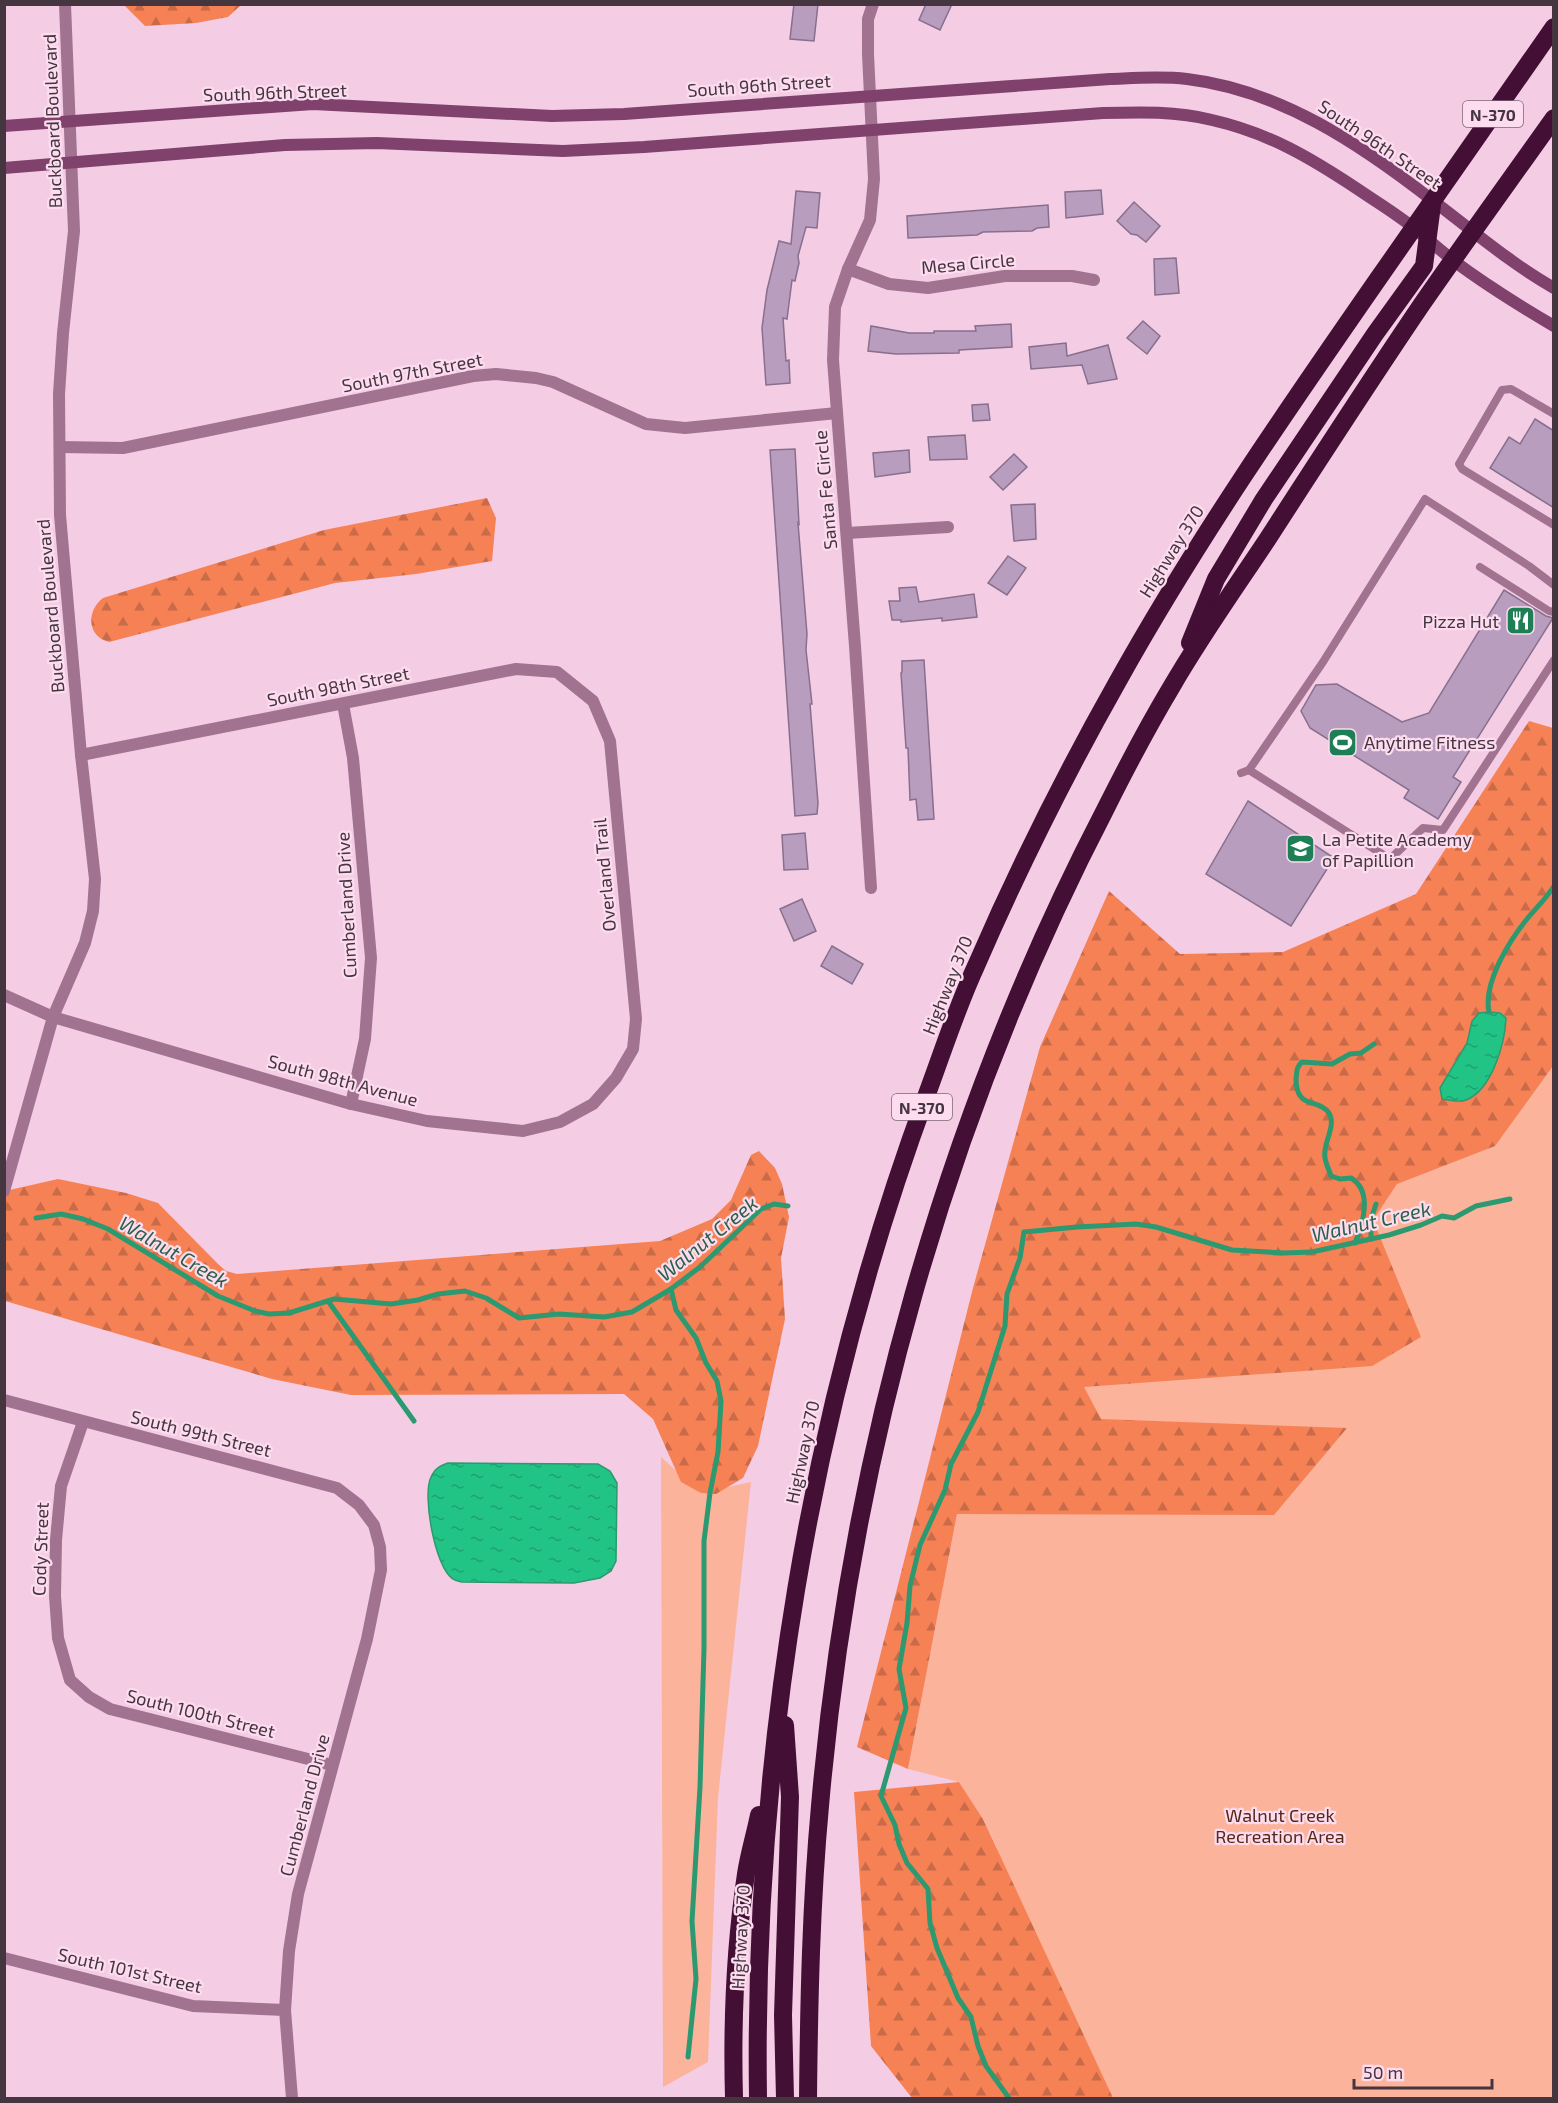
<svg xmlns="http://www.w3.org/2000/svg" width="1558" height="2103" font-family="'Exo 2',sans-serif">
  <defs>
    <pattern id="forest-firs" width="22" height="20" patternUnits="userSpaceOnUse" patternTransform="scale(1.5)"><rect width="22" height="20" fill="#f68155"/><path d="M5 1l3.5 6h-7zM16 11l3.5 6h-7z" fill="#c96a48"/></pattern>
    <pattern id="water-ripples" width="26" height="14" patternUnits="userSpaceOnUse" patternTransform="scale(1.5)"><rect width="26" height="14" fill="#22c486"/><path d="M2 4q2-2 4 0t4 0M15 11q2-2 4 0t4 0" fill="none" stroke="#1fa06f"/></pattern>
  </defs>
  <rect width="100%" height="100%" fill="#f4cde5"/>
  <g fill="#fbb49b">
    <path d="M 1553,740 L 1553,2098 L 962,2098 L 997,1848 L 983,1819 L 959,1782 L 908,1769 L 957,1514 L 1062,1514 L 1102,1026 L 1396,948 Z"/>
    <path d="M 661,1457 L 701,1493 L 751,1482 L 718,1798 L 708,2062 L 663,2087 Z"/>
  </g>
  <g fill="url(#forest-firs)">
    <path d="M 124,5 L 241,5 L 228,17 L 196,23 L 145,26 Z"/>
    <path d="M 487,498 L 496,518 L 492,561 L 416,574 L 335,583 L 109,642 C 87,637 86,611 103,598 L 324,530 Z"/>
    <path d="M 1529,721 L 1553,728 L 1553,1066 L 1495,1146 L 1397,1184 L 1373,1220 L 1421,1337 L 1372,1366 L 1084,1387 L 1101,1419 L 1347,1428 L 1274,1515 L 957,1514 L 908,1769 L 857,1747 L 973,1288 L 1040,1047 L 1109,891 L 1180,954 L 1283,952 L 1416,894 Z"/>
    <path d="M 759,1151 L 775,1168 L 782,1184 L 789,1217 L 781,1258 L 785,1319 L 758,1446 L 743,1478 L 716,1494 L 701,1493 L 681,1482 L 653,1419 L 624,1394 L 351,1395 L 272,1379 L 5,1301 L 5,1191 L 58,1179 L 126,1193 L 158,1203 L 218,1264 L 226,1271 L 237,1274 L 660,1241 L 712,1219 L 731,1200 L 751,1155 Z"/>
    <path d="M 959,1782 L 983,1819 L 1113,2098 L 912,2098 L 871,2046 L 854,1792 Z"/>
  </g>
  <g fill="url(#water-ripples)" stroke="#2c9971" stroke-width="1.5">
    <path d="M 1489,1012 L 1500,1013 L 1506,1018 C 1505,1043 1492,1090 1466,1100 C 1458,1103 1450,1100 1442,1099 L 1440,1088 L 1467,1043 L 1472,1021 L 1479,1013 Z"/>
    <path d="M 448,1463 L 598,1464 L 610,1471 L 617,1483 L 616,1561 L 611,1571 L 600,1578 L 574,1583 L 462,1582 C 459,1581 455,1581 453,1579 C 435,1568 422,1495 431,1477 C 435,1468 440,1466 448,1463 Z"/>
  </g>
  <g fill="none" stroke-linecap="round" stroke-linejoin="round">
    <g stroke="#2c9971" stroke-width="5">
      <path d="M 1489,1012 C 1483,983 1509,941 1527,919 C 1536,908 1546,899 1554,886"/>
      <path d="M 36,1218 L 61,1214 L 83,1219 L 108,1229 L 218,1296 L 255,1311 L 269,1314 L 289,1313 L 334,1299 L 391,1304 L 418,1300 L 438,1294 L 465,1291 L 486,1298 L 519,1318 L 559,1314 L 604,1317 L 632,1312 L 671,1289 L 700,1267 L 761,1209 L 774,1204 L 788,1206"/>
      <path d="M 1371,1239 L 1371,1219 L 1376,1204"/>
      <path d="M 1355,1243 C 1363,1224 1373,1191 1351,1178 L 1340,1179 L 1331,1176 C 1329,1170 1326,1164 1325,1158 C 1322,1144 1337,1126 1329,1113 C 1319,1098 1296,1110 1296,1079 C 1297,1072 1296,1067 1302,1062 L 1332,1064 L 1350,1054 L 1361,1053 L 1374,1044"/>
      <path d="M 671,1289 L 676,1310 L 696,1338 L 706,1363 L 717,1381 L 721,1401 L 718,1452 L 710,1493 L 704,1541 L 704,1648 L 700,1787 L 692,1921 L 696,1979 L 688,2057"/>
      <path d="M 328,1301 L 414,1421"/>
      <path d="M 1009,2098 L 986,2066 L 978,2046 L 971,2017 L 958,1998 L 937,1948 L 930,1923 L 928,1889 L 907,1863 L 899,1844 L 895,1825 L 881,1796 L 906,1708 L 899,1669 L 907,1623 L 910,1586 L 920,1545 L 945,1490 L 951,1464 L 978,1412 L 1005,1326 L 1007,1294 L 1020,1258 L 1024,1232 L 1077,1227 L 1136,1224 L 1156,1227 L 1232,1250 L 1284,1253 L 1312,1252 L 1389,1235 L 1421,1225 L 1442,1216 L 1454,1218 L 1476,1206 L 1510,1199"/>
    </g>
  </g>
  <g fill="#b89dbe" stroke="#886f8d" stroke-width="1.5">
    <path d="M 794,4 L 818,4 L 814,41 L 790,39 Z"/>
    <path d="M 926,4 L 952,4 L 940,30 L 919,20 Z"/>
    <path d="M 1101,190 L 1103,214 L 1066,218 L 1065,192 Z"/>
    <path d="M 796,191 L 820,193 L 817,228 L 806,227 L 798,256 L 799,263 L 795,281 L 792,280 L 787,319 L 783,318 L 786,361 L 789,360 L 790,383 L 766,385 L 762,328 L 767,290 L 779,241 L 791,244 Z"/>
    <path d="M 1134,202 L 1160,226 L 1146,242 L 1137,235 L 1131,234 L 1117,221 Z"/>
    <path d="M 1048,205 L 1049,227 L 1037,228 L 1032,231 L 983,232 L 977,235 L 908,238 L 907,216 Z"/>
    <path d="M 1176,258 L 1179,293 L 1155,295 L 1154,259 Z"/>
    <path d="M 1143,321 L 1160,336 L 1147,354 L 1127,338 Z"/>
    <path d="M 1011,324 L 1012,347 L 959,350 L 959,353 L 896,354 L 868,351 L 871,326 L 909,333 L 934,333 L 934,331 L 976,331 L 975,326 Z"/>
    <path d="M 1066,343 L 1067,356 L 1108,345 L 1117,379 L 1088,384 L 1082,365 L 1031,369 L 1029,347 Z"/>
    <path d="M 988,404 L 990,420 L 973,421 L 972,405 Z"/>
    <path d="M 1535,419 L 1554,431 L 1554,508 L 1490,468 L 1509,437 L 1520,444 Z"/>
    <path d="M 965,435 L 967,459 L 930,460 L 928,437 Z"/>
    <path d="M 795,449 L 799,524 L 798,523 L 807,634 L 806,650 L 812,704 L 810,704 L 818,803 L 817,814 L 795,816 L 770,450 Z"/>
    <path d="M 909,450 L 910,472 L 875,477 L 873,453 Z"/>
    <path d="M 1014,454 L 1027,467 L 1003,490 L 990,477 Z"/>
    <path d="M 1035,504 L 1036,539 L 1014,541 L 1011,505 Z"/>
    <path d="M 1008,556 L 1026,568 L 1007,595 L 988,583 Z"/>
    <path d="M 916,587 L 919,602 L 974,594 L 977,617 L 942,621 L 942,618 L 901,622 L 901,620 L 892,620 L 889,601 L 900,601 L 899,588 Z"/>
    <path d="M 1504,590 L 1546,616 L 1553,618 L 1453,777 L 1461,782 L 1438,819 L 1404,798 L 1409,790 L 1310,728 L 1301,711 L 1316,685 L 1337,684 L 1402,722 L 1429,713 Z"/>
    <path d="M 924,660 L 934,819 L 918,820 L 916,799 L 910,800 L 908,748 L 906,748 L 901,673 L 902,672 L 902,661 Z"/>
    <path d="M 1248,801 L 1334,858 L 1291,926 L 1206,874 Z"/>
    <path d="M 805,833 L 808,869 L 784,870 L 782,835 Z"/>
    <path d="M 802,899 L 816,931 L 794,941 L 780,909 Z"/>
    <path d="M 832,946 L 863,964 L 852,984 L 821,966 Z"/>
  </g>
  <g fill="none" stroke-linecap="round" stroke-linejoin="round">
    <g stroke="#a17390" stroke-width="8">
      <path d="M 1554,414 L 1511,389 L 1502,390 L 1459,464 L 1462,469 L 1554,525"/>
      <path d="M 1480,567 L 1549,611 L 1554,612"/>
      <path d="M 1249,770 L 1390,859 L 1423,828 L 1443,830 L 1554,660"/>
      <path d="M 1241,773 L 1249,770 L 1323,662 L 1425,499 L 1529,566 L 1554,585"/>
    </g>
    <g stroke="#a17390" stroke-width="12">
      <path d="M 848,269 L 889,284 L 928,288 L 1005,276 L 1072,276 L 1094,280"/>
      <path d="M 60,447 L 123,448 L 473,376 L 496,374 L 536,378 L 553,382 L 646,424 L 685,428 L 837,413"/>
      <path d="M 847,533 L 948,527"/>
      <path d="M 343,704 L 353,758 L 371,958 L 365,1039 L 351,1104"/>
      <path d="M 871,888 L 855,646 L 833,360 L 835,307 L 848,269 L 870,220 L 874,179 L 868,54 L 868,19 L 873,4"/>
      <path d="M 4,995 L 53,1017 L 351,1104 L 427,1121 L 523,1131 L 560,1122 L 593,1104 L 616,1078 L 633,1049 L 636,1019 L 610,741 L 593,701 L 557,672 L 516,669 L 81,755"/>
      <path d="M 4,1191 L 53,1017 L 85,943 L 93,911 L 95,879 L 81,755 L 60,515 L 59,394 L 63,333 L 74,231 L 65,4"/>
      <path d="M 4,1400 L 337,1488 L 359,1505 L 374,1525 L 380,1547 L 381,1570 L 367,1639 L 298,1894 L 289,1951 L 285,2010 L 292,2098"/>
      <path d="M 83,1422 L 61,1486 L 56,1540 L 55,1596 L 58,1638 L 70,1680 L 89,1697 L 110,1709 L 332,1765"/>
      <path d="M 4,1958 L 193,2006 L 285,2010"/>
    </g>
    <g stroke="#81416d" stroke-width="12">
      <path d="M 4,126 L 313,104 L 552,116 L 624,114 L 1110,79 C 1136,78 1161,76 1187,79 C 1280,90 1360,144 1432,200 C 1472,230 1510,263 1554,288"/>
      <path d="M 4,168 L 285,145 L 377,143 L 563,151 L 644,147 L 1103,113 C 1140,112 1177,111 1212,120 C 1269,133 1311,158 1359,190 C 1378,203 1398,215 1415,229 C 1429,240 1441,251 1454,261 C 1486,285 1520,306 1554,326"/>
    </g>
    <g stroke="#430f35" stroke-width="18">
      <path d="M 1190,643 L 1216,579 L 1264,499 L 1375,334 L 1424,266 L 1432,205"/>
      <path d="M 785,1725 L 790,1797 L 783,2015 L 785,2098"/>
      <path d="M 734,2098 C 732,2025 735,1947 746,1874 C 749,1854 755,1835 759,1815"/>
      <path d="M 758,2098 C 753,1758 809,1413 927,1094 C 943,1051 957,1007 976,966 C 1018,869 1066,773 1118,681 C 1196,541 1287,410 1378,279 C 1437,195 1495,111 1554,27"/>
      <path d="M 808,2098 C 809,2001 811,1903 820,1806 C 850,1460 945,1118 1105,810 C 1126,768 1148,726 1172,686 C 1201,636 1235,588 1267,540 C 1318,461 1369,382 1422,304 C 1465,242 1510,180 1554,118"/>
    </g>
  </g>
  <defs>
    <symbol id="restaurant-square" viewBox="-11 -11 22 22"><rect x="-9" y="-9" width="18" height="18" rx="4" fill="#1e7f57" stroke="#fddcf0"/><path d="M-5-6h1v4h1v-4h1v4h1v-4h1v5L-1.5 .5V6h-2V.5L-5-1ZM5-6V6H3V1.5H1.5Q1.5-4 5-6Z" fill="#fff"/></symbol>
    <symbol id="stadium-square" viewBox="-11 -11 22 22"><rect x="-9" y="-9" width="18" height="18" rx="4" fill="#1e7f57" stroke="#fddcf0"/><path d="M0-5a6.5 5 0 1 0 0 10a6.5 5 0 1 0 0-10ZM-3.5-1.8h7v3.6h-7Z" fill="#fff"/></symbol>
    <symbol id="school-square" viewBox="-11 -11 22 22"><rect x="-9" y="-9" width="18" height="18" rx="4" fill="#1e7f57" stroke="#fddcf0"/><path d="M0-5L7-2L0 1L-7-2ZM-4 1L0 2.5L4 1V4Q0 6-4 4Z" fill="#fff"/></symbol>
  </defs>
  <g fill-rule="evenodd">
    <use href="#restaurant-square" x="1504" y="604" width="33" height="33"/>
    <use href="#stadium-square" x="1326" y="726" width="33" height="33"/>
    <use href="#school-square" x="1284" y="832" width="33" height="33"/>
  </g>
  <g text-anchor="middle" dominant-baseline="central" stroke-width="4.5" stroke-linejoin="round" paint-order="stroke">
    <g fill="#fddcf0" stroke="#7c6774" stroke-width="1.5">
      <rect x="1463" y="101" width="60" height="26" rx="4.5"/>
      <rect x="892" y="1094" width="60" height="26" rx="4.5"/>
    </g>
    <g font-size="16" font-weight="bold" fill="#44353f">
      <text x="1493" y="114">N-370</text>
      <text x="922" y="1107">N-370</text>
    </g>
    <g font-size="18" fill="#44353f" stroke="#fddcf0">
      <text transform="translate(759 85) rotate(-4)">South 96th Street</text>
      <text transform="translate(275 92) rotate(-2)">South 96th Street</text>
      <text transform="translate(52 121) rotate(-92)">Buckboard Boulevard</text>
      <text transform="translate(1380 144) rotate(34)">South 96th Street</text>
      <text transform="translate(968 263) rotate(-5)">Mesa Circle</text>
      <text transform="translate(412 372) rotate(-11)">South 97th Street</text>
      <text transform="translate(825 490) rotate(-95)">Santa Fe Circle</text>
      <text transform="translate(1171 551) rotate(-58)">Highway 370</text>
      <text transform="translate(50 606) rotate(-95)">Buckboard Boulevard</text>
      <text transform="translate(338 686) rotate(-11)">South 98th Street</text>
      <text transform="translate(604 875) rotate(-95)">Overland Trail</text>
      <text transform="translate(346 905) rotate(-93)">Cumberland Drive</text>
      <text transform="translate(947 985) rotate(-68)">Highway 370</text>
      <text transform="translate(343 1080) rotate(15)">South 98th Avenue</text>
      <text transform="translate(201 1433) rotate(14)">South 99th Street</text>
      <text transform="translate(802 1452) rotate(-78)">Highway 370</text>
      <text transform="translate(40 1549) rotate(-88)">Cody Street</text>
      <text transform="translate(201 1713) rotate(14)">South 100th Street</text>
      <text transform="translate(304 1805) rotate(-75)">Cumberland Drive</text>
      <text transform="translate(740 1937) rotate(-87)">Highway 370</text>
      <text transform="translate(130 1970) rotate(13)">South 101st Street</text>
    </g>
    <g font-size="18" fill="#44353f" stroke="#fddcf0" text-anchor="start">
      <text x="1499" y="621" text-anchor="end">Pizza Hut</text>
      <text x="1364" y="742">Anytime Fitness</text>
      <text x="1322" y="839">La Petite Academy<tspan x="1322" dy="21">of Papillion</tspan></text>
    </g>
    <g font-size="18" fill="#572817" stroke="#fddcf0">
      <text x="1280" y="1815">Walnut Creek<tspan x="1280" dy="21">Recreation Area</tspan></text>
    </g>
    <g font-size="20" font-style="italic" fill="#296147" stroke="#fddcf0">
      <text transform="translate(1371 1221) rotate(-13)">Walnut Creek</text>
      <text transform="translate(707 1238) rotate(-39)">Walnut Creek</text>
      <text transform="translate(174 1251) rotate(30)">Walnut Creek</text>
    </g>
  </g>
  <rect width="1558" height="2103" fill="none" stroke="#44353f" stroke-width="12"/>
  <path d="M1354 2079v9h138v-9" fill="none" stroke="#44353f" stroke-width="3"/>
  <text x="1363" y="2079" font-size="18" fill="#44353f" stroke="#fddcf0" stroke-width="4.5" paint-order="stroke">50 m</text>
</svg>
